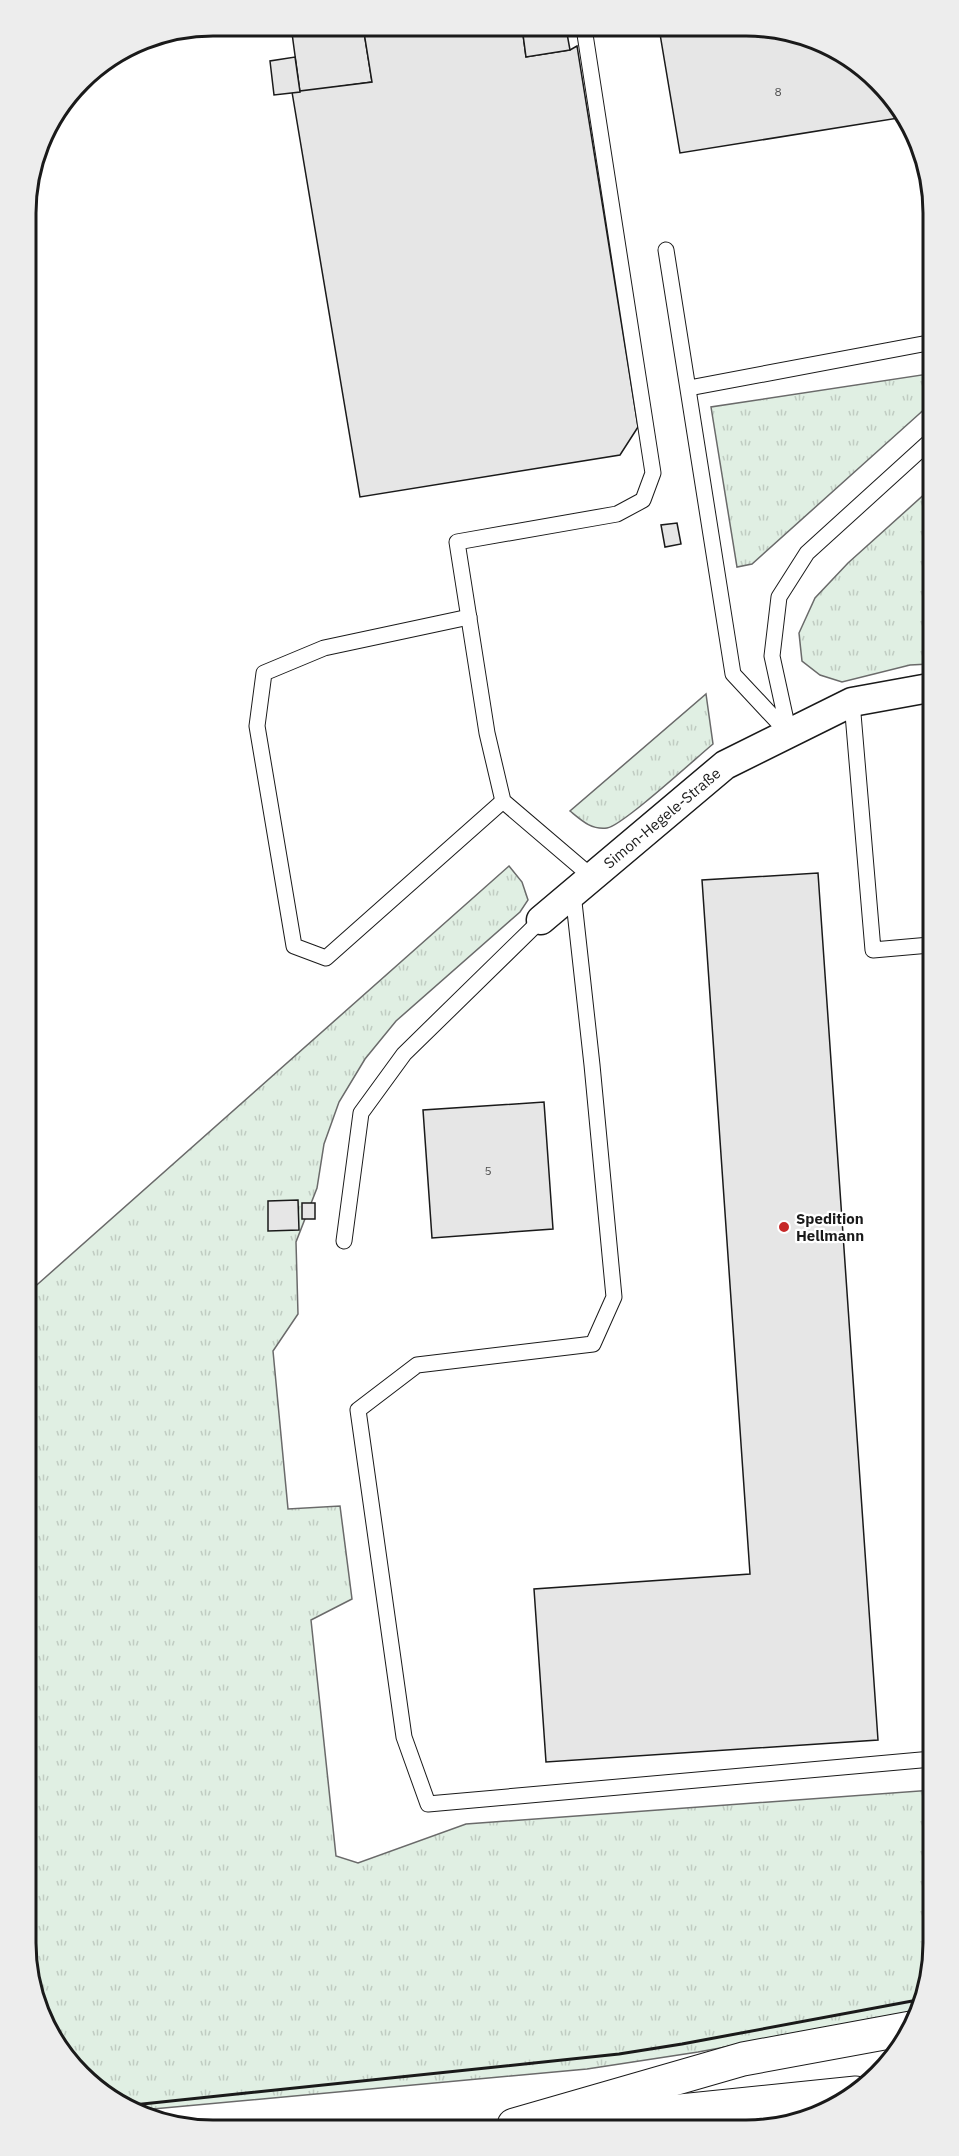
<svg xmlns="http://www.w3.org/2000/svg" width="959" height="2156" font-family="'IBM Plex Sans',sans-serif">
  <defs>
    <pattern id="grass-tufts" width="24" height="20" patternUnits="userSpaceOnUse" patternTransform="scale(1.5)"><rect width="24" height="20" fill="#e0efe3"/><path d="M3 7l-1-3M5 7V3M7 7l1-3M15 17l-1-3M17 17v-4M19 17l1-3" fill="none" stroke="#c0ccc2"/></pattern>
  </defs>
  <rect width="100%" height="100%" fill="#fff"/>
  <g fill="url(#grass-tufts)" stroke="#6a6a6a" stroke-width="1.5">
    <path d="M 928,374 L 928,406 L 752,564 L 737,567 L 711,407 Z"/>
    <path d="M 928,491 L 929,664 L 910,665 L 842,682 L 820,675 L 802,661 L 799,633 L 815,598 L 848,563 Z"/>
    <path d="M 706,694 L 713,744 C 696,758 622,826 607,828 C 591,830 581,820 570,811 Z"/>
    <path d="M 509,866 L 522,882 L 528,900 L 520,912 L 396,1021 L 365,1059 L 339,1102 L 324,1144 L 317,1188 L 296,1242 L 298,1314 L 273,1351 L 288,1509 L 340,1506 L 352,1599 L 311,1620 L 336,1856 L 358,1863 L 466,1824 L 933,1790 L 933,1955 L 920,2012 L 698,2052 L 587,2069 L 142,2110 L 89,2084 L 51,2037 L 32,1992 L 30,1291 Z"/>
  </g>
  <g fill="#e6e6e6" stroke="#1a1a1a" stroke-width="1.5">
    <path d="M 291,26 L 363,26 L 372,82 L 300,92 Z"/>
    <path d="M 363,26 L 522,27 L 526,57 L 570,50 L 577,46 L 638,427 L 620,455 L 360,497 L 292,92 L 372,82 Z"/>
    <path d="M 522,27 L 566,28 L 570,50 L 526,57 Z"/>
    <path d="M 659,28 L 782,29 L 870,72 L 902,109 L 905,117 L 680,153 Z"/>
    <path d="M 295,57 L 300,92 L 274,95 L 270,61 Z"/>
    <path d="M 677,523 L 681,544 L 665,547 L 661,525 Z"/>
    <path d="M 818,873 L 878,1740 L 546,1762 L 534,1589 L 750,1574 L 702,880 Z"/>
    <path d="M 544,1102 L 553,1229 L 432,1238 L 423,1110 Z"/>
    <path d="M 298,1200 L 299,1230 L 268,1231 L 268,1201 Z"/>
    <rect x="302" y="1203" width="13" height="16"/>
  </g>
  <g fill="none" stroke-linecap="round" stroke-linejoin="round">
    <defs>
      <g id="lane">
        <path d="M 584,28 L 653,473 L 643,500 L 617,514 L 457,542 L 487,733 L 503,801 L 592,877"/>
        <path d="M 666,250 L 733,674 L 789,734 L 772,656 L 779,597 L 807,553 L 928,443"/>
        <path d="M 689,388 L 928,343"/>
        <path d="M 469,617 L 324,648 L 264,673 L 257,726 L 294,946 L 326,958 L 503,801"/>
        <path d="M 852,702 L 873,950 L 930,945"/>
        <path d="M 573,893 L 592,1065 L 614,1297 L 593,1344 L 417,1365 L 358,1410 L 404,1737 L 428,1804 L 932,1759"/>
        <path d="M 344,1241 L 361,1113 L 404,1054 L 541,920"/>
      </g>
      <path id="street" d="M 541,920 L 725,765 L 852,702 L 929,688"/>
      <g id="highway">
        <path d="M 583,2121 L 856,2093"/>
        <path d="M 514,2125 L 743,2059 L 911,2028"/>
      </g>
    </defs>
    <use href="#lane" stroke="#1a1a1a" stroke-width="17"/>
    <use href="#street" stroke="#1a1a1a" stroke-width="31"/>
    <use href="#highway" stroke="#1a1a1a" stroke-width="35"/>
    <use href="#lane" stroke="#fff" stroke-width="15"/>
    <use href="#street" stroke="#fff" stroke-width="28"/>
    <use href="#highway" stroke="#fff" stroke-width="33"/>
    <path stroke="#1a1a1a" stroke-width="3" d="M 133,2105 L 619,2054 L 682,2044 L 923,1999"/>
  </g>
  <circle fill="#c62828" stroke="#fff" stroke-width="2" cx="784" cy="1227" r="6"/>
  <g text-anchor="middle" dominant-baseline="central" stroke-width="4.5" stroke-linejoin="round" paint-order="stroke">
    <g font-size="12" fill="#4d4d4d">
      <text x="778" y="91">8</text>
      <text x="488" y="1170">5</text>
    </g>
    <g font-size="15" fill="#1a1a1a" stroke="#fff">
      <text transform="translate(662 818) rotate(-40)">Simon-Hegele-Straße</text>
    </g>
    <g font-size="15" font-weight="bold" fill="#1a1a1a" stroke="#fff" text-anchor="start">
      <text x="796" y="1218">Spedition<tspan x="796" dy="17">Hellmann</tspan></text>
    </g>
  </g>
  <path d="M0 0H959V2156H0ZM213 36H746A177 177 0 0 1 923 213V1943A177 177 0 0 1 746 2120H213A177 177 0 0 1 36 1943V213A177 177 0 0 1 213 36Z" fill="#ededed" fill-rule="evenodd"/>
  <path fill="none" stroke="#1a1a1a" stroke-width="3" d="M213 36H746A177 177 0 0 1 923 213V1943A177 177 0 0 1 746 2120H213A177 177 0 0 1 36 1943V213A177 177 0 0 1 213 36Z"/>
</svg>
